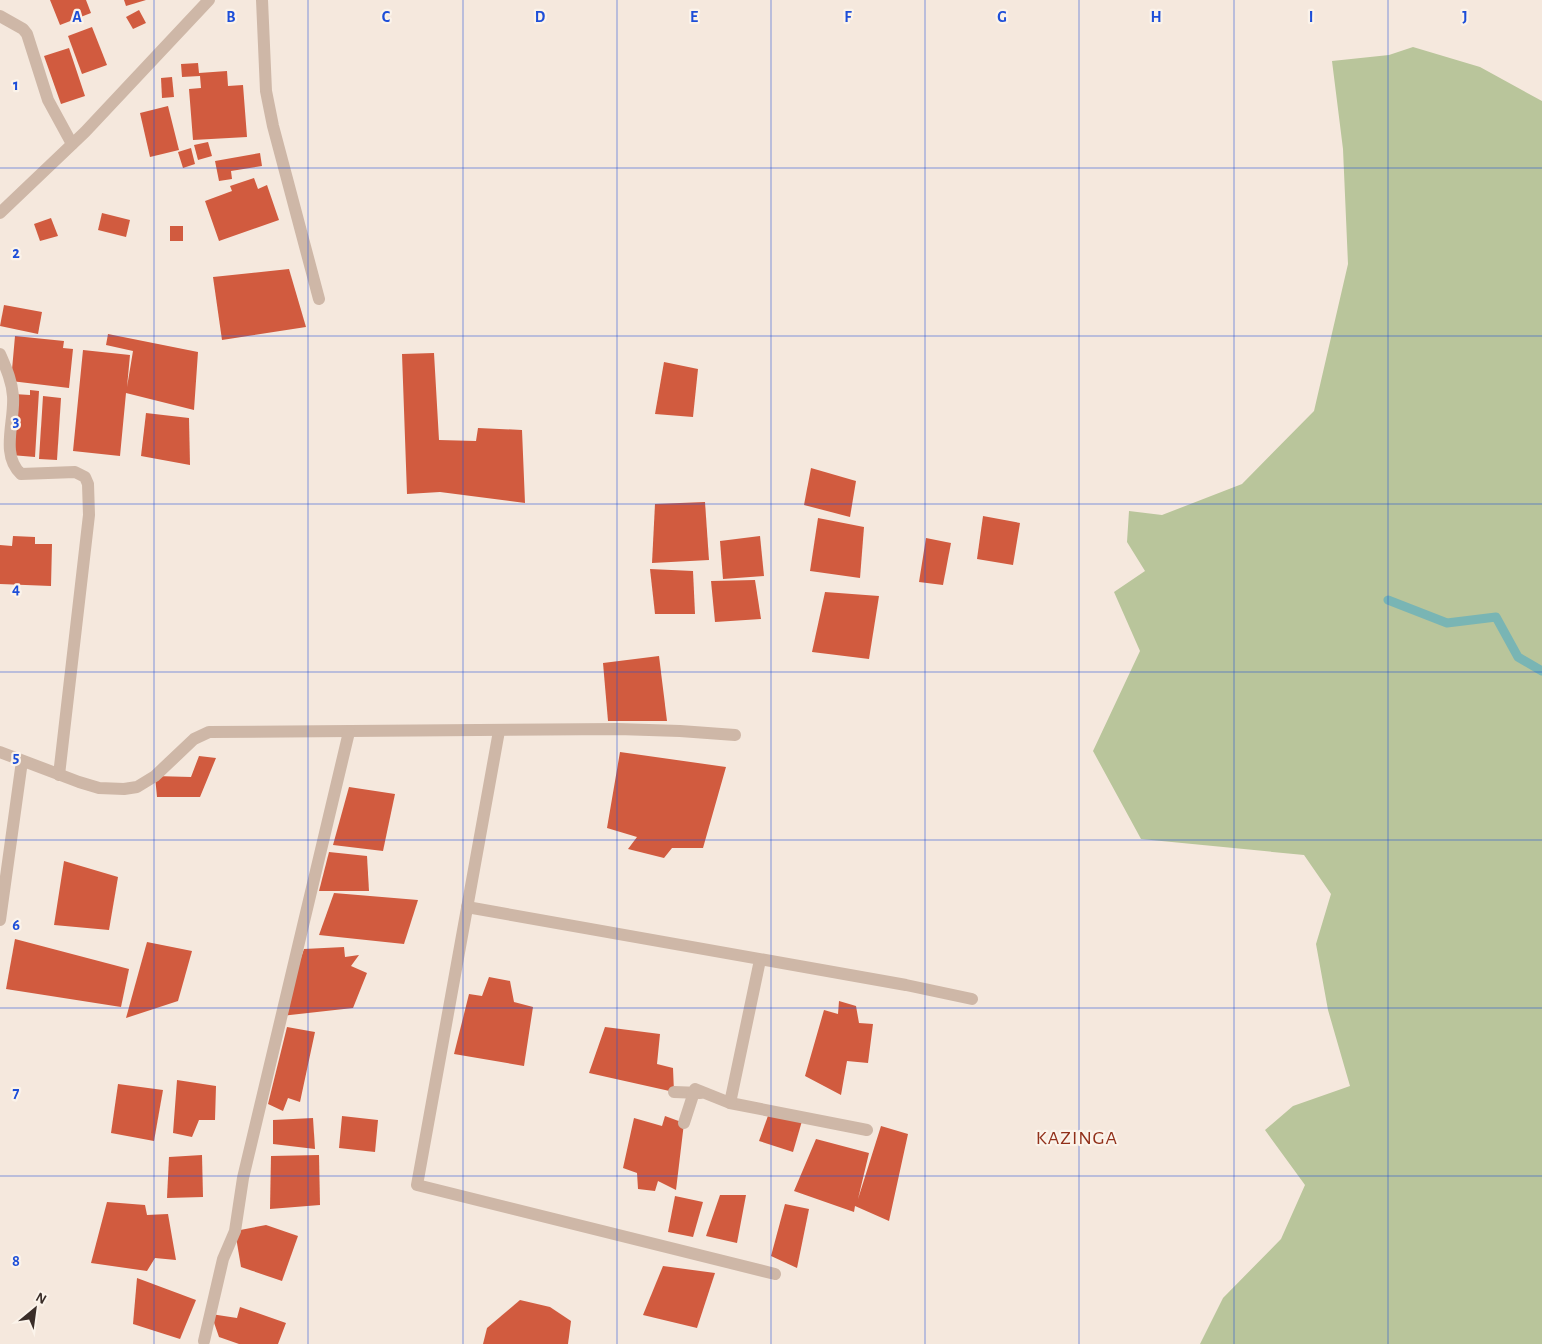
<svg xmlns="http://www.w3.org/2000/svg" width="1542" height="1344" font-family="'Alegreya Sans',sans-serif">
  <rect width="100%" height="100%" fill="#f5e8dd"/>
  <path fill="#b9c59b" d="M 1413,47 L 1480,67 L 1542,101 L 1542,1344 L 1200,1344 L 1223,1298 L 1281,1239 L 1305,1185 L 1265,1130 L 1293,1106 L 1350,1086 L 1328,1010 L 1316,944 L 1331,894 L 1304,855 L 1141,839 L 1093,751 L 1140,651 L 1114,592 L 1145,571 L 1127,542 L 1129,511 L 1162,515 L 1242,484 L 1314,411 L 1348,264 L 1343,149 L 1332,61 L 1389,55 Z"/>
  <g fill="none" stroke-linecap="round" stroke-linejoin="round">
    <path stroke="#79b5b4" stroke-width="9" d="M 1388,600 L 1447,623 L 1496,617 L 1518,657 L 1542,671"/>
  </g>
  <g fill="#d15b3f">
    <path d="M 50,0 L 86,0 L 91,13 L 60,25 Z"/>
    <path d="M 124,0 L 146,0 L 126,6 Z"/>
    <path d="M 139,10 L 146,23 L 133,29 L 126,17 Z"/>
    <path d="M 92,27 L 107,65 L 82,74 L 68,36 Z"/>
    <path d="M 69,48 L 85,96 L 61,104 L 44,56 Z"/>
    <path d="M 198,63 L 199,73 L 227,71 L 228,86 L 243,85 L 247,137 L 193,140 L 189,89 L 201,88 L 200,76 L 182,77 L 181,64 Z"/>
    <path d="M 172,77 L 174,97 L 162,98 L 161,78 Z"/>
    <path d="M 168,106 L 179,150 L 150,157 L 140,113 Z"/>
    <path d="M 208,142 L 212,156 L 198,160 L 194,145 Z"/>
    <path d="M 191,148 L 195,164 L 183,168 L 178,152 Z"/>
    <path d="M 260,153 L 262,166 L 231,171 L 232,179 L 219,181 L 215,161 Z"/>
    <path d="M 254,178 L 258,189 L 267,185 L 279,220 L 219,241 L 205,201 L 232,191 L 230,186 Z"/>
    <path d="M 102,213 L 130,220 L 126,237 L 98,230 Z"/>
    <path d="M 51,218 L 58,236 L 40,241 L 34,224 Z"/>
    <rect x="170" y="226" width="13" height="15"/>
    <path d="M 289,269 L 306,327 L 222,340 L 213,277 Z"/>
    <path d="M 4,305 L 42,312 L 38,334 L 0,326 Z"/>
    <path d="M 108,334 L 198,352 L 194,410 L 126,393 L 120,456 L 73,451 L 83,350 L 130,355 L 127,387 L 133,351 L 106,345 Z"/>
    <path d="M 15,336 L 64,341 L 63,348 L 73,349 L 69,388 L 11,381 Z"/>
    <path d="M 434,353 L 439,440 L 476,441 L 478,428 L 522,430 L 525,503 L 440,492 L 407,494 L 402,354 Z"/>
    <path d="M 664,362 L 698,369 L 693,417 L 655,414 Z"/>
    <path d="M 30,390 L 39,391 L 35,457 L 11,455 L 14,394 L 30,395 Z"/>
    <path d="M 43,396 L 61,398 L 57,460 L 39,459 Z"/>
    <path d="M 146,413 L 189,418 L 190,465 L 141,456 Z"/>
    <path d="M 811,468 L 856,481 L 850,517 L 804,505 Z"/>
    <path d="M 705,502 L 709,560 L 652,563 L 655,504 Z"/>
    <path d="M 983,516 L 1020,523 L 1013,565 L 977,559 Z"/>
    <path d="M 818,518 L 864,527 L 860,578 L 810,571 Z"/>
    <path d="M 13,536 L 35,537 L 35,544 L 52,544 L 51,586 L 0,584 L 0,545 L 12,546 Z"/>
    <path d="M 760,536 L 764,576 L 723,579 L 720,541 Z"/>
    <path d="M 926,538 L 951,543 L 943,585 L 919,582 Z"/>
    <path d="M 650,569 L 693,571 L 695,614 L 655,614 Z"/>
    <path d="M 755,580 L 761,619 L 715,622 L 711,581 Z"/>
    <path d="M 825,592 L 879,596 L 869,659 L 812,652 Z"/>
    <path d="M 659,656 L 667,721 L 608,721 L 603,663 Z"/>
    <path d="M 620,752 L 726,767 L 703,848 L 672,848 L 664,858 L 628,849 L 637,837 L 607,828 Z"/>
    <path d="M 199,756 L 216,758 L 200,797 L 157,797 L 155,776 L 191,777 Z"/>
    <path d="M 349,787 L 395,794 L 383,851 L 333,845 Z"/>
    <path d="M 329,852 L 367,856 L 369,891 L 319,891 Z"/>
    <path d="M 64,861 L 118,877 L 109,930 L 54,925 Z"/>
    <path d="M 334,893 L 418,900 L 404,944 L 319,935 Z"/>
    <path d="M 15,939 L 129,969 L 121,1007 L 6,989 Z"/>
    <path d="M 147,942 L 192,951 L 178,1001 L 126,1018 Z"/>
    <path d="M 344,947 L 345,957 L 359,955 L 351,966 L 367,973 L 353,1008 L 281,1016 L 304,949 Z"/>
    <path d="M 489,977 L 510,981 L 514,1002 L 533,1007 L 524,1066 L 454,1054 L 469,994 L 482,996 Z"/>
    <path d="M 839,1001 L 856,1006 L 859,1023 L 873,1024 L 868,1063 L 847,1061 L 841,1095 L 805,1076 L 824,1010 L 838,1014 Z"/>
    <path d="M 287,1027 L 315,1032 L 300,1102 L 288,1098 L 283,1111 L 268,1104 Z"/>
    <path d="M 605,1027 L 660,1034 L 657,1064 L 673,1068 L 674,1092 L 589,1073 Z"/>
    <path d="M 177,1080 L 216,1086 L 215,1120 L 199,1120 L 192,1137 L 173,1133 Z"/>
    <path d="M 118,1084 L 163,1090 L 154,1141 L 111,1133 Z"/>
    <path d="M 769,1113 L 802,1121 L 793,1152 L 759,1141 Z"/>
    <path d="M 342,1116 L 378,1120 L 375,1152 L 339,1148 Z"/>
    <path d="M 665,1116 L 684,1123 L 676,1190 L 658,1181 L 655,1191 L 638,1189 L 637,1173 L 623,1168 L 634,1118 L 662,1126 Z"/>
    <path d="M 313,1118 L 315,1149 L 273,1144 L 273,1120 Z"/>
    <path d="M 881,1126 L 908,1134 L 889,1221 L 855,1206 L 854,1212 L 794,1191 L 816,1139 L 869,1153 L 858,1199 Z"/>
    <path d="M 202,1155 L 203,1197 L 167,1198 L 169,1157 Z"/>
    <path d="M 319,1155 L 320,1205 L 270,1209 L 271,1156 Z"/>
    <path d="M 720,1195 L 746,1195 L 737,1243 L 706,1236 Z"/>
    <path d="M 675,1196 L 703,1202 L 693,1237 L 668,1232 Z"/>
    <path d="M 107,1202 L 145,1205 L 147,1215 L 168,1214 L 176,1260 L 155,1258 L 147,1271 L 91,1263 Z"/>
    <path d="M 785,1204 L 809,1209 L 797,1268 L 771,1256 Z"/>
    <path d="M 266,1225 L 298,1236 L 282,1281 L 241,1267 L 235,1231 Z"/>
    <path d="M 663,1266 L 715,1273 L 697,1328 L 643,1315 Z"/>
    <path d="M 137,1278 L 196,1300 L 180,1339 L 133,1324 Z"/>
    <path d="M 520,1300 L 550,1307 L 571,1321 L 568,1344 L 483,1344 L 487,1328 Z"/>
    <path d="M 240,1307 L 286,1323 L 278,1344 L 239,1344 L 219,1337 L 211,1314 L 237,1318 Z"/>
  </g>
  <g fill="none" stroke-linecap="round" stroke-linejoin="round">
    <g stroke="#ceb7a7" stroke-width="12">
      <path d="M 262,0 L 266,91 L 273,126 L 319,299"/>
      <path d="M 0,16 L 23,29 L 27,34 L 48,100 L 72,144"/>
      <path d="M 0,213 L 85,132 L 209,0"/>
      <path d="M 0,354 C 6,368 12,381 13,396 C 15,421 0,455 21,474 L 75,472 L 85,477 L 88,484 L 89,515 L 59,775"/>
      <path d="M 499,731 L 417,1185 L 775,1274"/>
      <path d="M 0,752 L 79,782 L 99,788 L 124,789 L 137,787 L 155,776 L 194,739 L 209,732 L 618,729 L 680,731 L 735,735"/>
      <path d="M 467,907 L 906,985 L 972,999"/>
      <path d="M 0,920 L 22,761"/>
      <path d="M 674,1092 L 700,1093"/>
      <path d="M 730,1103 L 867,1130"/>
      <path d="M 684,1123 L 695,1089 L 730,1103 L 760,960"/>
      <path d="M 204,1341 L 223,1259 L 235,1231 L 243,1178 L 349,732"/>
    </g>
  </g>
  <path fill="none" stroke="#1d4ed8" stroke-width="1" stroke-opacity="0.55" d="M 154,0 L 154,1344M 308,0 L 308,1344M 463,0 L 463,1344M 617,0 L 617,1344M 771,0 L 771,1344M 925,0 L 925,1344M 1079,0 L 1079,1344M 1234,0 L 1234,1344M 1388,0 L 1388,1344M 0,168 L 1542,168M 0,336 L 1542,336M 0,504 L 1542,504M 0,672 L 1542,672M 0,840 L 1542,840M 0,1008 L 1542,1008M 0,1176 L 1542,1176"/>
  <g text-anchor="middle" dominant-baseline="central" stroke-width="4.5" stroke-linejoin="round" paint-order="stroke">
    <g font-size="20" letter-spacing="1" fill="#91301a" stroke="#fbf3ea">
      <text x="1077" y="1138">KAZINGA</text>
    </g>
  </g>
  <g font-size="16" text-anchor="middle" font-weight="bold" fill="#1d4ed8" stroke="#fbf3ea" stroke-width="4.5" stroke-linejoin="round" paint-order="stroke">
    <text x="77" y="22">A</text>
    <text x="231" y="22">B</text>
    <text x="386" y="22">C</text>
    <text x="540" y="22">D</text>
    <text x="694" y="22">E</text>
    <text x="848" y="22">F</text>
    <text x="1002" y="22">G</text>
    <text x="1156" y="22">H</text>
    <text x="1311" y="22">I</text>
    <text x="1465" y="22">J</text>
    <text x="16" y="90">1</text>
    <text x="16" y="258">2</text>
    <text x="16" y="426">3</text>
    <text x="16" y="594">4</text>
    <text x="16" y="762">5</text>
    <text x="16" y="930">6</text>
    <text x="16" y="1098">7</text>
    <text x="16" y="1266">8</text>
  </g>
  <g transform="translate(35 1309) rotate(29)" stroke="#fbf3ea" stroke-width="4" paint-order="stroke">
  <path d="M0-4L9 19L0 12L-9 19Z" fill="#3a2d28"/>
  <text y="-8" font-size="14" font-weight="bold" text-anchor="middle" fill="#3a2d28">N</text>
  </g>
</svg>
